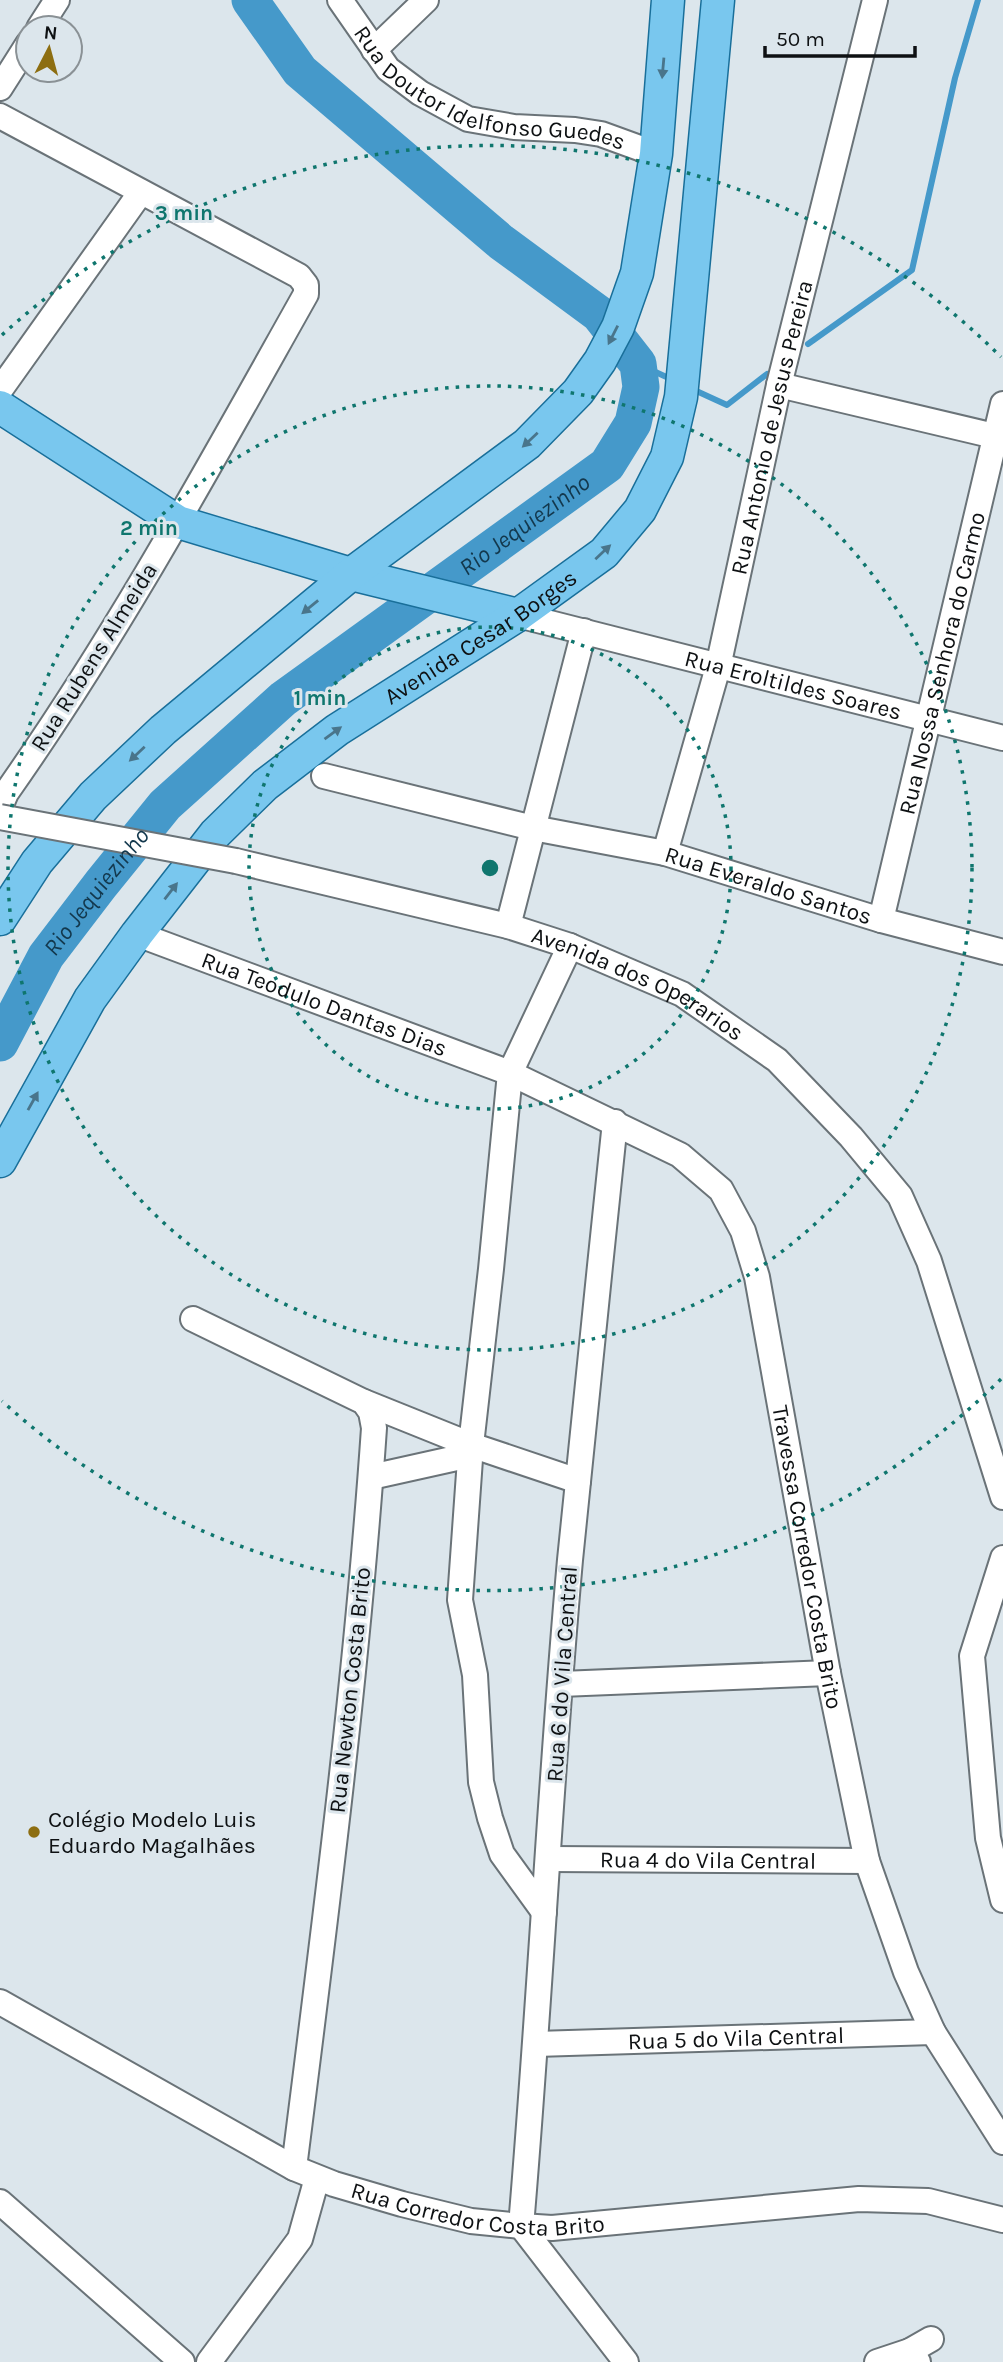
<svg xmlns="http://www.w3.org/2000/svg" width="1003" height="2362" font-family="Karla,sans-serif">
  <rect width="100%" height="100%" fill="#dce6ec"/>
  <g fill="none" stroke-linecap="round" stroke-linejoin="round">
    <g stroke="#4599ca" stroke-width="6">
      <path d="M 808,344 L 912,270 L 955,78 L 978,0"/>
      <path d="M 638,364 L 673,380"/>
      <path d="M 692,389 L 727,405 L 767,374"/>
    </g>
    <path stroke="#4599ca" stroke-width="37" id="s1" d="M 0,1043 L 46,956 L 101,884 L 165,805 L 283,699 L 607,465 L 633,423 L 641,387 L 638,364 L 599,314 L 501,242 L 300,71 L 250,0"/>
    <defs>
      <g id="minor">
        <path id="s2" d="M 340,0 L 388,69 L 420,93 L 468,119 L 514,127 L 575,130 L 601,134 L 656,154"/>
        <path d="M 39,28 L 57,0"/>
        <path d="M 374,50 L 426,0"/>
        <path d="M 0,88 L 28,44"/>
        <path d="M 0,116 L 299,276 L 306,285 L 306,294 C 211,463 118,634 6,793 L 0,807"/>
        <path d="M 779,385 L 1003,438"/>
        <path d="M 0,390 L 141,192"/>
        <path id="s3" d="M 518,615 L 1003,738"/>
        <path id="s4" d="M 324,776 L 533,828 L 665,853 L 881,920 L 1003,952"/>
        <path id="s5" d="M 665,853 L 718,667 L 779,385 L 875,0"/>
        <path id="s6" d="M 236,861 L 508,926 L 570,946 L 682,994 L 777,1060 L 851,1137 L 900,1196 L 929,1261 L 1003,1497"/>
        <path id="s7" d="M 881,920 L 1003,404"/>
        <path d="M 508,926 L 584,631"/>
        <path id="s8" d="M 137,934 L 510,1073 L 680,1155 L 721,1190 L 743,1231 L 757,1277 L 828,1673 L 867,1861 L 906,1972 L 933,2032 L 1003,2142"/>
        <path d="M 615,1122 C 600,1268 584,1414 570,1560 C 550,1782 540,2004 521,2226 L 626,2362"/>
        <path d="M 193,1319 L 364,1402 L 371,1412 L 374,1428 C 357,1676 325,1922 294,2168"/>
        <path d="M 364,1402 L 471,1445 L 578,1481"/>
        <path d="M 371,1477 L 470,1455"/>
        <path d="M 1003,1558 L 972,1656 L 988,1838 L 1003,1900"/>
        <path d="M 561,1684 L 828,1673"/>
        <path id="s9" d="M 549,1859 L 867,1861"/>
        <path d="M 544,1912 L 502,1854 L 490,1818 L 481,1782 L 475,1675 L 460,1600 L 471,1445 L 491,1269 L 510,1073 L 570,946"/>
        <path id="s10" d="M 0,2002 L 294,2168 L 334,2184 L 402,2204 L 471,2221 L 521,2226 L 552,2228 L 859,2199 L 928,2201 L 1003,2220"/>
        <path id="s11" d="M 536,2044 L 933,2032"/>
        <path d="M 0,2202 L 182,2362"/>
        <path d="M 910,2351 L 931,2339"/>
        <path d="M 209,2362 L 300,2239 L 317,2178"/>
        <path d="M 877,2362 L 910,2351 L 918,2362"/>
      </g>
      <g id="major">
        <path d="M 0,407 L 178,522 L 351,574 L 518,615"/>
        <path d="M 0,919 L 37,862 L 93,796 L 163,730 L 351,574 L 527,444 L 578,392 L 600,361 L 618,327 L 637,273 L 656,154 L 668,0"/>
        <path id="s12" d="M 0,1161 L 90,999 L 137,934 L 215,834 L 265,785 L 337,730 L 518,615 L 604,553 L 640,510 L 667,457 L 681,397 L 718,0"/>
      </g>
    </defs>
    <use href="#minor" stroke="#6a7378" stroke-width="28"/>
    <use href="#major" stroke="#196f9a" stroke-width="35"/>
    <use href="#minor" stroke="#fff" stroke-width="24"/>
    <use href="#major" stroke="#79c7ee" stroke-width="32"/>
    <defs>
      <path id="minor-bridge" d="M 0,817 L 236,861"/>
    </defs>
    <use href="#minor-bridge" stroke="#6a7378" stroke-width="28" stroke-linecap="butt"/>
    <use href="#minor-bridge" stroke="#fff" stroke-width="24"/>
  </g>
  <defs><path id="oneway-solid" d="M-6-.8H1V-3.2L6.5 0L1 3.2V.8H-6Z" transform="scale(1.75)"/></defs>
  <g fill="#49758b">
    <use href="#oneway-solid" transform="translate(663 68) rotate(95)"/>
    <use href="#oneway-solid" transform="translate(613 335) rotate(117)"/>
    <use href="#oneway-solid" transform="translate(530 440) rotate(137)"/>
    <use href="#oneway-solid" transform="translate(603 552) rotate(-43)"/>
    <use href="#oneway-solid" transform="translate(310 607) rotate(141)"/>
    <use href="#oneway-solid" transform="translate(333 733) rotate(-36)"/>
    <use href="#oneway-solid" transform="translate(137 754) rotate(137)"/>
    <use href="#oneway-solid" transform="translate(171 891) rotate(-52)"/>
    <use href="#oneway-solid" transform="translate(33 1101) rotate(-61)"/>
  </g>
  <g fill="none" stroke="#0f766e" stroke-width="3.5" stroke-dasharray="3.5 7">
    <circle cx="490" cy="868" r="241"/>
    <circle cx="490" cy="868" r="482"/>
    <path d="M1001 1379A723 723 0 0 1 2 1401M2 335A723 723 0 0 1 1001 357"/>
  </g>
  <circle fill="#8d6e11" stroke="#dce6ec" stroke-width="2.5" cx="34" cy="1832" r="7"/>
  <g text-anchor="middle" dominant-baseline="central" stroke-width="6" stroke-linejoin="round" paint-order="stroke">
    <g font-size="23" fill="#0e1113" stroke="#dce6ec">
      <text stroke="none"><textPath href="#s2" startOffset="186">Rua Doutor Idelfonso Guedes</textPath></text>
      <text stroke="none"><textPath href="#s5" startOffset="439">Rua Antonio de Jesus Pereira</textPath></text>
      <text stroke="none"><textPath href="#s12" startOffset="724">Avenida Cesar Borges</textPath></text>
      <text transform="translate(94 657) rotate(-58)">Rua Rubens Almeida</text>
      <text stroke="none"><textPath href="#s7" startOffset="264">Rua Nossa Senhora do Carmo</textPath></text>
      <text stroke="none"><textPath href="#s3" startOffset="284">Rua Eroltildes Soares</textPath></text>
      <text stroke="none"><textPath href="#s4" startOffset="458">Rua Everaldo Santos</textPath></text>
      <text stroke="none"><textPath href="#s6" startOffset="422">Avenida dos Operarios</textPath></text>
      <text stroke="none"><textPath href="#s8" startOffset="200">Rua Teodulo Dantas Dias</textPath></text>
      <text stroke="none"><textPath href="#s8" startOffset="1020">Travessa Corredor Costa Brito</textPath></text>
      <text transform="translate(562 1674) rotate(-86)">Rua 6 do Vila Central</text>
      <text transform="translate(350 1690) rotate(-84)">Rua Newton Costa Brito</text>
      <text stroke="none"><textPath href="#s9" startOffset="159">Rua 4 do Vila Central</textPath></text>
      <text stroke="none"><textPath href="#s11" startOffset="200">Rua 5 do Vila Central</textPath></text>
      <text stroke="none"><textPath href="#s10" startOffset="528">Rua Corredor Costa Brito</textPath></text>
    </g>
    <g font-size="23" fill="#0e1113" stroke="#dce6ec" text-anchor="start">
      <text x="48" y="1819">Colégio Modelo Luis<tspan x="48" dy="26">Eduardo Magalhães</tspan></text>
    </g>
    <g font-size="24" font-style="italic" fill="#13384d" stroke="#dce6ec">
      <text stroke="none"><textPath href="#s1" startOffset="747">Rio Jequiezinho</textPath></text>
      <text stroke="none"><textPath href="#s1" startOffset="180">Rio Jequiezinho</textPath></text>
    </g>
  </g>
  <circle cx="490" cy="868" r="10" fill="#0f766e" stroke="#dce6ec" stroke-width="3.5"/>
  <g font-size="21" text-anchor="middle" font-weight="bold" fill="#0f766e" stroke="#dce6ec" stroke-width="6" stroke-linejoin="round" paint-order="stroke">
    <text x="184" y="220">3 min</text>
    <text x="149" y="535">2 min</text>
    <text x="320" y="705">1 min</text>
  </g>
  <g transform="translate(49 49) rotate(6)"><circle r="33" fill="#dce6ec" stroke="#8a9195" stroke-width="2"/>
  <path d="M0-5L12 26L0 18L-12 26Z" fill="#8d6e11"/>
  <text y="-10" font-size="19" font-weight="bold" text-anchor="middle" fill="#0e1113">N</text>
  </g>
  <path d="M765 46v10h150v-10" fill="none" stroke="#0e1113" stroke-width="3.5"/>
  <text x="776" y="46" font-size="21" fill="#0e1113" stroke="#dce6ec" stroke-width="5" paint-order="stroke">50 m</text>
</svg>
